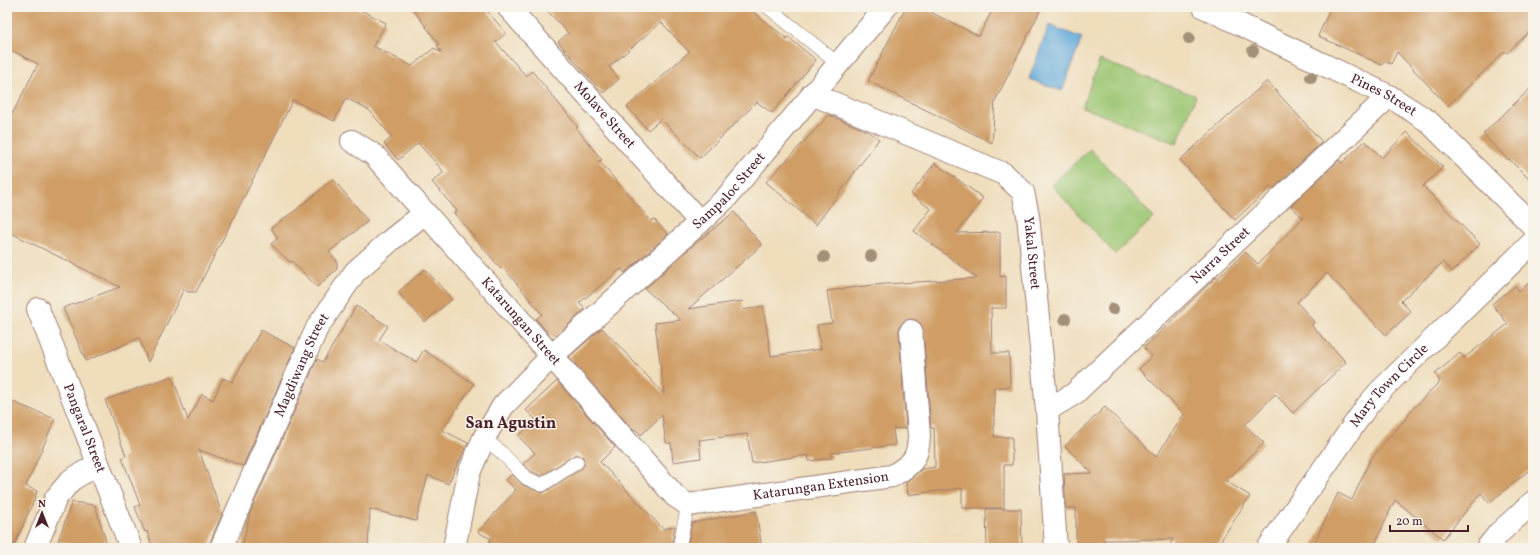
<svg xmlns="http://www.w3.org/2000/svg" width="1540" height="555" font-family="Vollkorn,serif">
  <rect width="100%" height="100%" fill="#f7f3e8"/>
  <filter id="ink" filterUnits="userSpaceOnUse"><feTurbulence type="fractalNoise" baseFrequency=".025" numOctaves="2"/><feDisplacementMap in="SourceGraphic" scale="8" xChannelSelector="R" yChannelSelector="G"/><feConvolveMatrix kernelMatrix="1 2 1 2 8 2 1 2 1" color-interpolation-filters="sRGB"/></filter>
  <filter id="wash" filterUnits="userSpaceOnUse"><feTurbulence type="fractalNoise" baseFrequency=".012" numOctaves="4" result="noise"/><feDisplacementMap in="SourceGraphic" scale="16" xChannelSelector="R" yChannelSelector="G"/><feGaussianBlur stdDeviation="0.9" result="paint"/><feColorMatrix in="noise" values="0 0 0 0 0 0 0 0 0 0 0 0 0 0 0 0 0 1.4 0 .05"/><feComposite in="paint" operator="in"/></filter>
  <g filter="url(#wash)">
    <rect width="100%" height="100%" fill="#efddbb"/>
    <g fill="#9cc673" stroke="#73724f">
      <path d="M 1100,60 L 1196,96 L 1177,144 L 1082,107 Z"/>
      <path d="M 1090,149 L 1154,218 L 1115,254 L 1051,185 Z"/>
    </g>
    <path fill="#64abdb" stroke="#576583" d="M 1049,25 L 1082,38 L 1062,91 L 1029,79 Z"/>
    <g id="blocks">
      <g fill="#cf9d65">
        <path d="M 7,7 L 355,7 L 386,23 L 373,46 L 412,66 L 434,48 L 441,52 L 437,45 L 439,44 L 411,7 L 484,7 L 506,33 L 496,42 L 526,76 L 532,71 L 578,127 L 576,128 L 602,160 L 599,161 L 651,221 L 654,219 L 668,234 L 625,273 L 621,269 L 579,303 L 585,309 L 553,339 L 536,319 L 542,314 L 503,267 L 501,269 L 454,213 L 457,211 L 432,182 L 444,172 L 418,143 L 398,160 L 384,144 L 392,137 L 369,110 L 346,98 L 334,121 L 293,100 L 196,292 L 188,292 L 184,289 L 148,362 L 139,338 L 86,361 L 63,308 L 120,287 L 7,231 L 7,124 L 38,64 L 7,48 Z"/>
        <path d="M 544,7 L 747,7 L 787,39 L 788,37 L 816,60 L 772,113 L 757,102 L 700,158 L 661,119 L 648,130 L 627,107 L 689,52 L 661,22 L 609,67 L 619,79 L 603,93 L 558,42 L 568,33 Z"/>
        <path d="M 906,7 L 935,7 L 932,13 L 979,36 L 994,7 L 1042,7 L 995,101 L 992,143 L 868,81 Z"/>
        <path d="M 1331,7 L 1533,7 L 1533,28 L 1507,53 L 1505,51 L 1448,106 L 1397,52 L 1391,64 L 1384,61 L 1382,65 L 1318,36 Z"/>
        <path d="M 1267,81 L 1322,142 L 1273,189 L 1271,187 L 1235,220 L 1180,160 Z"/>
        <path d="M 1533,86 L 1533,183 L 1509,159 L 1508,160 L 1483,134 Z"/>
        <path d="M 829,115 L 867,131 L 879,139 L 816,225 L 766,182 Z"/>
        <path d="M 1407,132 L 1443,167 L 1423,186 L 1480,244 L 1452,272 L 1443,262 L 1401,301 L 1411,312 L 1386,335 L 1327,273 L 1297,302 L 1314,322 L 1311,325 L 1346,362 L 1293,413 L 1275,394 L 1245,425 L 1264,443 L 1226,481 L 1250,496 L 1216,548 L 1168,548 L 1173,539 L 1103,540 L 1103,548 L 1076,548 L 1076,508 L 1066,508 L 1064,474 L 1092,473 L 1065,446 L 1105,407 L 1156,457 L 1184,414 L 1139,369 L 1152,356 L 1144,348 L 1216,277 L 1217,279 L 1245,252 L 1258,264 L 1303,218 L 1291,206 L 1339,160 L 1342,163 L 1365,141 L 1382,158 Z"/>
        <path d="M 935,163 L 983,198 L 957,233 L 1000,232 L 1000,277 L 1006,276 L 1006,308 L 991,308 L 992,353 L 1009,353 L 1010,387 L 994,387 L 994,437 L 1012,437 L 1012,465 L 1004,465 L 1004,508 L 962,508 L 962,488 L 908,495 L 906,482 L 922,469 L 935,467 L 934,428 L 931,428 L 923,330 L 921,324 L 916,320 L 910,319 L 904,321 L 900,326 L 899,332 L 906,428 L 893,429 L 895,445 L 831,453 L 832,458 L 809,461 L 808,455 L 752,463 L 747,434 L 699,440 L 701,458 L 673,462 L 671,443 L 666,443 L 662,415 L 641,435 L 635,429 L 633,430 L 569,357 L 602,328 L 664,394 L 655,323 L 681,320 L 645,289 L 690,248 L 734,212 L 762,245 L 688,309 L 742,301 L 743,310 L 763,306 L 771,356 L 821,349 L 817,325 L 832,323 L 827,291 L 872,285 L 977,278 L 914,231 L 931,209 L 911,194 Z"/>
        <path d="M 333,179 L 368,221 L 329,252 L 337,261 L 337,269 L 317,287 L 292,261 L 290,262 L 271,244 L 278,238 L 271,228 L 296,210 Z"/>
        <path d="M 425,269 L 452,299 L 425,322 L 398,292 Z"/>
        <path d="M 1533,280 L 1533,467 L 1489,503 L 1481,493 L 1443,539 L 1395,500 L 1373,548 L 1312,548 L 1338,493 L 1352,500 L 1370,460 L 1409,415 L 1408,414 L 1440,381 L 1435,374 L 1460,353 L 1464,358 L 1508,324 L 1492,304 L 1515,286 L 1519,291 Z"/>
        <path d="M 356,306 L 388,326 L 379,340 L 416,362 L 424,350 L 474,384 L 442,430 L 468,443 L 448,484 L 428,475 L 416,521 L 370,509 L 368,548 L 242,548 L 250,513 L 317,359 L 323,362 Z"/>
        <path d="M 261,330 L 295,348 L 243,466 L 199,450 L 222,514 L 210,543 L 209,548 L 153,548 L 147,531 L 145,532 L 135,507 L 140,505 L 122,458 L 126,456 L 105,400 L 172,376 L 188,420 L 202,394 L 213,400 L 223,378 L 232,382 Z"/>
        <path d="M 557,381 L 615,447 L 600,462 L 663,529 L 675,526 L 671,548 L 487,548 L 491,539 L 478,532 L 516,490 L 506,480 L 512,474 L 523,485 L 543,493 L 581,469 L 584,465 L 583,457 L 576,454 L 541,476 L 531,471 L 523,464 L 535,453 L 518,436 L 536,420 L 526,410 Z"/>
        <path d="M 13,402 L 55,419 L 26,486 L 37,491 L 35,498 L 13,548 L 7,548 L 7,416 Z"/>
        <path d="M 72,502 L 95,505 L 108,548 L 85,548 L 58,541 Z"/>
        <path d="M 986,509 L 1021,509 L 1022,548 L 987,548 Z"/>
        <path d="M 756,511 L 762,548 L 687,548 L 692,523 Z"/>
      </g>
    </g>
  </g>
  <g filter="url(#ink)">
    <use href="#blocks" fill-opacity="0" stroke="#9c7e73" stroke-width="1"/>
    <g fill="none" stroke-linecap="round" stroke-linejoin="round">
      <defs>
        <g id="service">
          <path d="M 768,7 L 837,63"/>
          <path d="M 484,438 L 502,453 L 526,478 L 542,485 L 577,462"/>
          <path d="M 679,548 L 688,505"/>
        </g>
        <g id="minor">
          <path id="s1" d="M 508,7 L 700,222"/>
          <path id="s2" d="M 1204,7 L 1389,96 L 1428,121 L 1533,226"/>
          <path id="s3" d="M 812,94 L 1004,174 L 1023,192 L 1028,215 L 1047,410 L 1056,548"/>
          <path id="s4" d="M 352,141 L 374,155 L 675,496 L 688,505 L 892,476 C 912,464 918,460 919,436 L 911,331"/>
          <path id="s5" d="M 38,309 L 131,548"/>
          <path id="s6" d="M 1047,410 L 1074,394 L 1389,96"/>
          <path d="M 35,548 L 56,498 L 71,480 L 98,464"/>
          <path id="s7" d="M 221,548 L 317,328 L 355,272 L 391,240 L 425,213"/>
          <path id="s8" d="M 454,548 L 469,473 L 484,438 L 503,406 L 552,356 L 700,222 L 726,198 L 886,7"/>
          <path id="s9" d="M 1268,548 L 1367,406 L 1380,391 L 1533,242"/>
          <path d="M 1487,548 L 1499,533 L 1533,502"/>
        </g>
      </defs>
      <use href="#service" stroke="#9c7e73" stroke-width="14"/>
      <use href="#minor" stroke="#9c7e73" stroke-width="24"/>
      <use href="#service" stroke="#fff" stroke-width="13"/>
      <use href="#minor" stroke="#fff" stroke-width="22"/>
    </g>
    <g fill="#a29078">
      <circle cx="1189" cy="38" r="6"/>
      <circle cx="1253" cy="51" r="6"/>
      <circle cx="1311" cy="77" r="6"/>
      <circle cx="871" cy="256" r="6"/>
      <circle cx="824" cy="257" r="6"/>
      <circle cx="1113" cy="309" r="6"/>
      <circle cx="1065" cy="319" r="6"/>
    </g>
  </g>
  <g text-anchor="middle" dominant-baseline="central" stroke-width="3" stroke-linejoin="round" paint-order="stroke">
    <g font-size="14" fill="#4a1f2b" stroke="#f7f3e8">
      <text stroke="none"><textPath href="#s2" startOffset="200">Pines Street</textPath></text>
      <text stroke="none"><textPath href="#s1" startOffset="145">Molave Street</textPath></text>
      <text stroke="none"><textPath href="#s8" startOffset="464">Sampaloc Street</textPath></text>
      <text stroke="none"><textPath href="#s3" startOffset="296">Yakal Street</textPath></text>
      <text stroke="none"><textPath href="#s6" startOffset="233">Narra Street</textPath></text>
      <text stroke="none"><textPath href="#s4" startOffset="248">Katarungan Street</textPath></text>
      <text stroke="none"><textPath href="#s7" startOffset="200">Magdiwang Street</textPath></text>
      <text stroke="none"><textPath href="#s9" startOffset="203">Mary Town Circle</textPath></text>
      <text stroke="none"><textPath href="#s5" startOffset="128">Pangaral Street</textPath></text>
      <text stroke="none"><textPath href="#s4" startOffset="631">Katarungan Extension</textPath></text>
    </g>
    <g font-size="16" font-weight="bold" fill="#4a1f2b" stroke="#f7f3e8">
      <text x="511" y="424">San Agustin</text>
    </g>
  </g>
  <rect width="1540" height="555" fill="none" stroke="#f7f3e8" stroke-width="24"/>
  <g transform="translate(42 513)" stroke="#f7f3e8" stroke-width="3" paint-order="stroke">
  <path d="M0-3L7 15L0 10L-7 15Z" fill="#4a1f2b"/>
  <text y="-6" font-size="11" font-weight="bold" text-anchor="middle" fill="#4a1f2b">N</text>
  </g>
  <path d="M1390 525v6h78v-6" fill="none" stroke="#4a1f2b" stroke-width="2"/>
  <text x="1396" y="525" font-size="12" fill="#4a1f2b" stroke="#f7f3e8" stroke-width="3" paint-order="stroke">20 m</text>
</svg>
